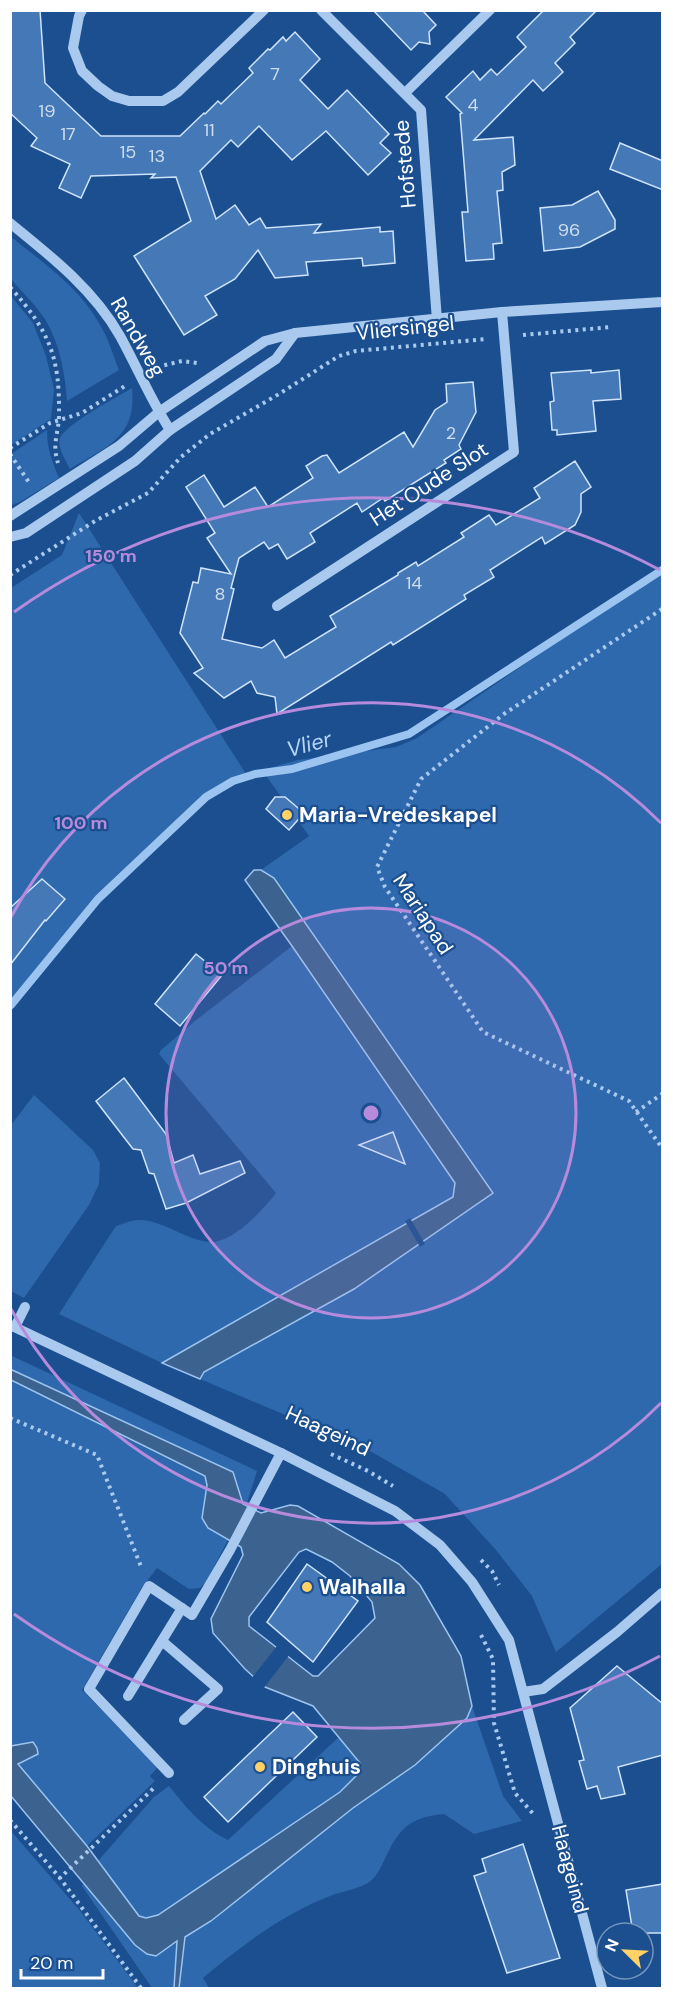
<svg xmlns="http://www.w3.org/2000/svg" width="673" height="1999" font-family="'DM Sans',sans-serif">
  <rect width="100%" height="100%" fill="#1b4f8f"/>
  <g fill="#2e69ad">
    <path d="M 10,236 C 42,262 79,287 99,323 C 108,337 113,355 119,370 L 67,401 C 65,372 59,339 42,315 C 33,302 21,291 11,279 Z"/>
    <path d="M 11,296 L 33,323 L 46,356 L 54,389 L 51,419 L 11,445 Z"/>
    <path d="M 132,388 C 137,438 106,447 70,469 C 66,461 57,447 60,438 C 66,424 117,397 132,388 Z"/>
    <path d="M 47,430 C 47,449 52,461 59,478 L 20,502 L 11,505 L 11,454 Z"/>
    <path d="M 79,513 L 248,777 L 204,802 L 104,898 L 11,1010 L 11,588 L 62,555 Z"/>
    <path d="M 662,570 L 662,1564 L 556,1652 L 532,1596 L 496,1550 L 445,1494 L 368,1450 L 200,1379 L 204,1372 L 354,1289 L 493,1193 L 274,878 L 261,870 L 309,836 L 262,770 L 298,760 L 396,747 L 417,738 Z"/>
    <path d="M 292,946 L 455,1183 L 453,1197 L 162,1363 L 59,1314 L 116,1226 C 123,1224 131,1220 139,1220 C 163,1220 185,1240 210,1242 C 233,1243 263,1210 276,1193 L 159,1054 L 161,1050 L 195,1021 Z"/>
    <path d="M 34,1095 L 93,1150 L 100,1163 L 99,1184 L 89,1205 L 24,1298 L 11,1291 L 11,1125 Z"/>
    <path d="M 10,1355 L 257,1471 L 246,1506 L 241,1502 L 232,1472 L 11,1369 Z"/>
    <path d="M 11,1380 L 205,1476 L 207,1485 L 204,1502 L 208,1528 L 228,1540 L 206,1582 L 200,1588 L 189,1589 L 157,1568 L 141,1589 L 82,1690 L 158,1767 L 150,1776 L 155,1781 L 87,1846 L 11,1756 Z"/>
    <path d="M 472,1706 L 503,1796 L 522,1821 L 474,1834 L 444,1814 C 407,1818 399,1829 384,1861 C 380,1869 375,1879 368,1883 C 355,1890 338,1892 325,1898 C 279,1917 240,1947 203,1978 L 209,1988 L 179,1988 L 185,1937 L 211,1921 L 353,1808 L 415,1765 L 467,1718 Z"/>
    <path d="M 339,1737 L 360,1763 L 361,1771 L 340,1792 L 158,1915 L 146,1918 L 139,1916 L 98,1861 L 154,1797 L 169,1786 C 185,1806 204,1829 228,1840 Z"/>
    <path d="M 11,1831 L 81,1912 L 138,1988 L 11,1988 Z"/>
    <path d="M 84,1883 L 135,1945 L 147,1954 L 178,1941 L 174,1988 L 152,1988 L 82,1886 Z"/>
  </g>
  <g fill="#3c6290" stroke="#9cc4f0" stroke-width="1.5" fill-rule="evenodd">
    <path d="M 254,870 L 261,870 L 274,878 L 493,1193 L 354,1289 L 204,1372 L 200,1379 L 162,1363 L 453,1197 L 455,1183 L 292,946 L 245,880 Z"/>
    <path d="M 10,1369 L 233,1472 L 243,1504 L 261,1513 L 290,1505 L 298,1506 L 399,1564 L 420,1585 L 461,1656 L 472,1706 L 467,1718 L 415,1765 L 353,1808 L 211,1921 L 185,1937 L 179,1988 L 174,1988 L 177,1941 L 156,1956 L 147,1954 L 135,1945 L 11,1796 L 11,1746 L 33,1742 L 37,1748 L 38,1754 L 18,1764 L 87,1846 L 139,1916 L 146,1918 L 158,1915 L 340,1792 L 361,1771 L 360,1763 L 313,1706 L 265,1687 L 245,1669 L 213,1633 L 211,1619 L 243,1555 L 241,1547 L 208,1528 L 202,1518 L 207,1485 L 205,1476 L 11,1380 ZM 306,1549 L 332,1562 L 350,1576 L 372,1602 L 375,1618 L 318,1676 L 313,1676 L 249,1626 L 249,1617 L 299,1552 Z"/>
  </g>
  <g fill="#1b4f8f">
    <path d="M 410,1218 L 425,1244 L 420,1247 L 405,1221 Z"/>
    <path d="M 277,1646 L 290,1654 L 263,1689 L 251,1679 Z"/>
  </g>
  <g fill="none" stroke-linecap="round" stroke-linejoin="round">
    <path stroke="#9cc4f0" stroke-width="8" d="M 11,1005 L 98,899 L 206,797 L 233,781 L 255,774 L 292,769 L 409,734 L 662,570"/>
  </g>
  <g fill="#4478b7" stroke="#cfe3fa" stroke-width="1.5">
    <path d="M 10,10 L 40,10 L 45,83 L 101,136 L 180,136 L 204,113 L 205,114 L 218,101 L 221,104 L 253,73 L 249,68 L 268,49 L 270,50 L 283,37 L 286,41 L 295,32 L 320,59 L 300,80 L 328,109 L 347,90 L 389,134 L 380,143 L 391,153 L 368,175 L 326,131 L 292,160 L 259,126 L 238,147 L 231,140 L 200,171 L 216,219 L 235,205 L 249,225 L 260,218 L 266,228 L 321,224 L 314,233 L 380,227 L 380,232 L 393,231 L 395,263 L 363,266 L 362,258 L 306,262 L 308,275 L 275,278 L 258,250 L 235,279 L 205,296 L 217,315 L 184,335 L 134,256 L 191,221 L 176,177 L 151,178 L 155,174 L 91,176 L 81,198 L 59,188 L 70,164 L 31,146 L 37,138 L 10,113 Z"/>
    <path d="M 373,10 L 422,10 L 436,25 L 429,32 L 430,44 L 419,42 L 411,50 Z"/>
    <path d="M 544,10 L 597,10 L 570,37 L 575,43 L 555,63 L 563,72 L 543,91 L 533,80 L 474,140 L 513,137 L 515,165 L 502,172 L 503,190 L 497,191 L 502,243 L 493,244 L 494,259 L 466,261 L 462,212 L 468,212 L 460,114 L 462,113 L 446,97 L 473,71 L 480,80 L 491,69 L 497,75 L 526,47 L 517,37 Z"/>
    <path d="M 620,143 L 663,161 L 663,190 L 610,169 Z"/>
    <path d="M 598,191 L 615,220 L 615,229 L 580,247 L 544,251 L 540,208 L 572,205 Z"/>
    <path d="M 591,370 L 591,373 L 619,370 L 621,399 L 593,401 L 596,431 L 557,435 L 557,430 L 552,430 L 550,402 L 554,401 L 551,373 Z"/>
    <path d="M 473,382 L 476,412 L 459,445 L 461,449 L 444,460 L 446,463 L 385,501 L 383,498 L 362,512 L 357,503 L 310,533 L 315,542 L 287,559 L 278,544 L 269,549 L 264,542 L 239,558 L 231,588 L 234,589 L 222,639 L 262,648 L 274,640 L 285,658 L 336,627 L 330,616 L 398,575 L 398,573 L 416,562 L 418,566 L 464,537 L 461,533 L 489,515 L 496,525 L 540,498 L 534,488 L 575,461 L 591,487 L 581,494 L 581,512 L 575,525 L 545,544 L 542,537 L 490,570 L 494,577 L 464,595 L 466,599 L 393,645 L 391,642 L 277,714 L 275,697 L 257,693 L 251,681 L 224,698 L 194,673 L 203,668 L 180,633 L 193,582 L 198,583 L 201,568 L 231,574 L 207,538 L 215,533 L 186,487 L 204,475 L 224,507 L 255,487 L 268,507 L 313,478 L 306,466 L 322,456 L 327,455 L 339,473 L 404,432 L 413,447 L 435,410 L 447,402 L 446,384 Z"/>
    <path d="M 275,797 L 285,797 L 304,813 L 289,830 L 266,809 Z"/>
    <path d="M 42,879 L 65,899 L 46,921 L 45,920 L 10,965 L 10,908 Z"/>
    <path d="M 196,954 L 222,975 L 180,1026 L 155,1004 Z"/>
    <path d="M 124,1078 L 166,1134 L 174,1163 L 193,1155 L 200,1174 L 240,1161 L 245,1173 L 186,1203 L 166,1209 L 154,1174 L 149,1173 L 141,1150 L 133,1149 L 96,1101 Z"/>
    <path d="M 393,1132 L 405,1164 L 359,1145 Z"/>
    <path d="M 307,1564 L 358,1601 L 313,1662 L 267,1622 Z"/>
    <path d="M 617,1666 L 663,1704 L 663,1755 L 618,1767 L 625,1794 L 601,1799 L 597,1786 L 587,1789 L 579,1761 L 584,1760 L 570,1708 Z"/>
    <path d="M 293,1712 L 317,1737 L 228,1822 L 204,1797 Z"/>
    <path d="M 523,1844 L 560,1958 L 507,1973 L 474,1876 L 486,1872 L 482,1859 Z"/>
    <path d="M 663,1884 L 663,1933 L 633,1933 L 626,1890 Z"/>
  </g>
  <g fill="none" stroke-linecap="round" stroke-linejoin="round">
    <g stroke="#a9c9ee" stroke-width="4" stroke-dasharray="3 4.5" stroke-linecap="butt">
      <path d="M 10,287 C 50,332 60,357 59,417 C 58,435 52,444 58,463"/>
      <path d="M 523,335 L 611,327"/>
      <path d="M 157,367 L 182,361 L 197,363"/>
      <path d="M 10,448 L 50,423 L 82,413 L 125,386"/>
      <path d="M 10,454 L 30,484"/>
      <path d="M 10,575 L 95,521 L 148,493 L 181,457 L 210,434 L 279,394 L 339,356 L 356,351 L 486,339"/>
      <path d="M 662,609 L 504,714 L 421,779 L 377,867 L 385,887 L 483,1032 L 629,1101 L 662,1148"/>
      <path d="M 636,1112 L 662,1094"/>
      <path d="M 10,1418 L 97,1455 L 142,1569"/>
      <path d="M 331,1454 L 368,1471 L 393,1486"/>
      <path d="M 481,1560 L 492,1571 L 499,1585"/>
      <path d="M 481,1635 L 493,1659 L 494,1723 L 515,1793 L 535,1816"/>
      <path d="M 10,1820 L 60,1878"/>
      <path d="M 141,1988 L 60,1878 L 156,1786"/>
    </g>
    <g stroke="#a9c9ee" stroke-width="10">
      <path d="M 82,10 L 79,16 L 73,48 L 82,71 L 98,86 L 112,96 L 129,101 L 163,101 L 178,92 L 264,10"/>
      <path d="M 321,10 L 421,110 L 437,320"/>
      <path d="M 405,93 L 490,10"/>
      <path d="M 10,223 C 51,256 94,290 120,336 C 137,367 151,400 170,430"/>
      <path d="M 10,516 L 119,446 L 159,412 L 265,341 L 295,333 L 502,312 L 662,302"/>
      <path d="M 10,537 L 26,533 L 135,461 L 170,430 L 276,359 L 295,333"/>
      <path d="M 277,606 L 514,452 L 502,312"/>
      <path d="M 10,1325 L 281,1453 L 395,1511 L 440,1545 L 472,1582 L 509,1640 L 602,1988"/>
      <path d="M 15,1327 L 25,1307"/>
      <path d="M 162,1641 L 218,1689 L 184,1720"/>
      <path d="M 523,1692 L 543,1689 L 617,1632 L 662,1593"/>
      <path d="M 128,1696 L 182,1608"/>
      <path d="M 169,1773 L 89,1689 L 149,1586 L 192,1615 L 230,1550 L 281,1453"/>
    </g>
  </g>
  <circle cx="371" cy="1113" r="205" fill="#b68bdc" fill-opacity=".12"/>
  <g fill="none" stroke="#b68bdc" stroke-width="3">
    <circle cx="371" cy="1113" r="205"/>
    <path d="M661 1403A410 410 0 0 1 11 1309M11 917A410 410 0 0 1 661 823"/>
    <path d="M660 1656A615 615 0 0 1 14 1614M14 612A615 615 0 0 1 660 570"/>
  </g>
  <g fill="#ffd166" stroke="#1b4f8f" stroke-width="2">
    <circle cx="287" cy="815" r="6"/>
    <circle cx="307" cy="1587" r="6"/>
    <circle cx="260" cy="1767" r="6"/>
  </g>
  <g text-anchor="middle" dominant-baseline="central" stroke-width="4.5" stroke-linejoin="round" paint-order="stroke">
    <g font-size="18" fill="#d0dded">
      <text x="275" y="74">7</text>
      <text x="473" y="105">4</text>
      <text x="47" y="111">19</text>
      <text x="209" y="130">11</text>
      <text x="68" y="134">17</text>
      <text x="128" y="152">15</text>
      <text x="157" y="156">13</text>
      <text x="569" y="230">96</text>
      <text x="451" y="433">2</text>
      <text x="414" y="583">14</text>
      <text x="220" y="594">8</text>
    </g>
    <g font-size="21" fill="#fff" stroke="#1b4f8f">
      <text transform="translate(405 164) rotate(-95)">Hofstede</text>
      <text transform="translate(405 328) rotate(-6)">Vliersingel</text>
      <text transform="translate(138 337) rotate(60)">Randweg</text>
      <text transform="translate(429 484) rotate(-33)">Het Oude Slot</text>
      <text transform="translate(423 914) rotate(57)">Mariapad</text>
      <text transform="translate(328 1431) rotate(25)">Haageind</text>
      <text transform="translate(570 1869) rotate(75)">Haageind</text>
    </g>
    <g font-size="21" font-weight="bold" fill="#fff" stroke="#1b4f8f" text-anchor="start">
      <text x="299" y="815">Maria-Vredeskapel</text>
      <text x="319" y="1587">Walhalla</text>
      <text x="272" y="1767">Dinghuis</text>
    </g>
    <g font-size="22" font-style="italic" fill="#b5d3f5" stroke="#1b4f8f">
      <text transform="translate(309 744) rotate(-15)">Vlier</text>
    </g>
  </g>
  <circle cx="371" cy="1113" r="9" fill="#b68bdc" stroke="#1b4f8f" stroke-width="3"/>
  <g font-size="18" text-anchor="middle" font-weight="bold" fill="#b68bdc" stroke="#1b4f8f" stroke-width="4.5" stroke-linejoin="round" paint-order="stroke">
    <text x="111" y="562">150 m</text>
    <text x="81" y="829">100 m</text>
    <text x="226" y="974">50 m</text>
  </g>
  <rect width="673" height="1999" fill="none" stroke="#ffffff" stroke-width="24"/>
  <g transform="translate(625 1951) rotate(294)"><circle r="28" fill="#1b4f8f" stroke="#7695bc" stroke-width="1.5"/>
  <path d="M0-4.5L10 22L0 15L-10 22Z" fill="#ffd166"/>
  <text y="-9" font-size="16" font-weight="bold" text-anchor="middle" fill="#ffffff">N</text>
  </g>
  <path d="M21 1969v9h82v-9" fill="none" stroke="#ffffff" stroke-width="3"/>
  <text x="30" y="1969" font-size="18" fill="#ffffff" stroke="#1b4f8f" stroke-width="4.5" paint-order="stroke">20 m</text>
</svg>
